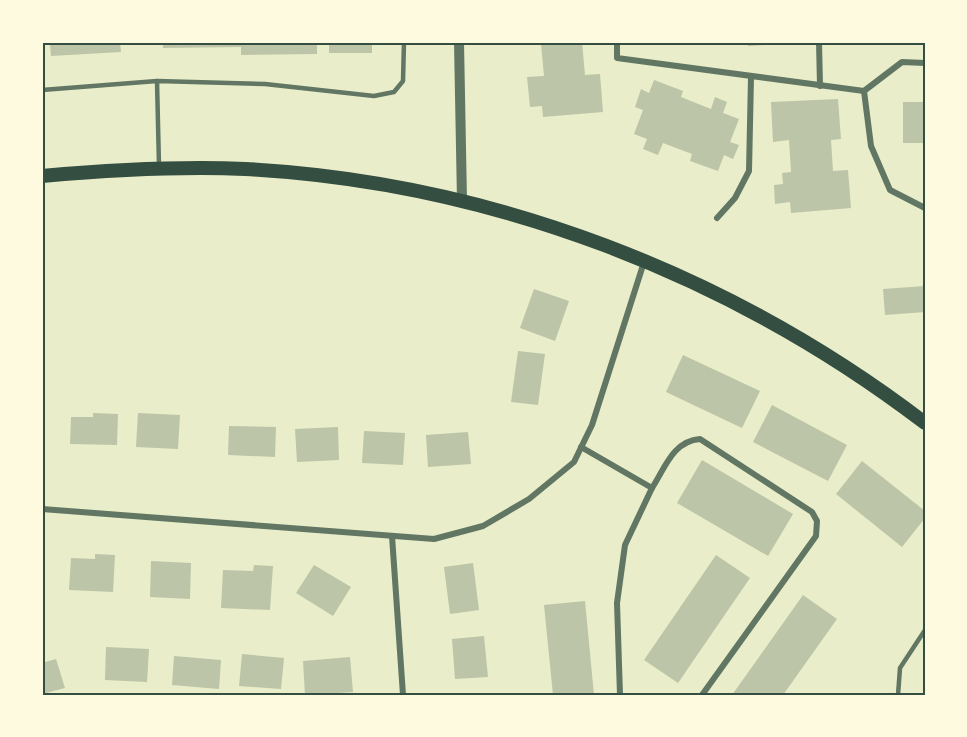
<svg xmlns="http://www.w3.org/2000/svg" width="967" height="737" font-family="Rubik,sans-serif">
  <rect width="100%" height="100%" fill="#e9edc9"/>
  <g fill="#bcc5a7">
    <path d="M 42,42 L 120,42 L 121,52 L 51,56 L 50,44 L 42,45 Z"/>
    <path d="M 163,42 L 317,42 L 317,54 L 241,55 L 241,47 L 163,48 Z"/>
    <rect x="329" y="42" width="43" height="11"/>
    <path d="M 526,42 L 582,42 L 585,75 L 600,74 L 603,112 L 543,117 L 542,106 L 530,107 L 527,77 L 544,76 L 541,44 L 526,45 Z"/>
    <path d="M 747,42 L 781,42 L 781,44 L 748,46 Z"/>
    <path d="M 654,80 L 683,91 L 681,97 L 711,109 L 715,97 L 727,102 L 723,113 L 739,119 L 730,142 L 739,145 L 733,159 L 724,155 L 718,171 L 690,161 L 692,154 L 663,143 L 658,155 L 643,149 L 647,139 L 634,134 L 643,110 L 635,107 L 641,89 L 649,93 Z"/>
    <path d="M 838,99 L 841,139 L 831,140 L 833,171 L 848,170 L 851,208 L 791,213 L 790,202 L 775,204 L 774,185 L 783,184 L 782,173 L 791,172 L 789,140 L 773,142 L 771,102 Z"/>
    <rect x="903" y="102" width="22" height="41"/>
    <path d="M 925,286 L 925,312 L 885,315 L 883,289 Z"/>
    <path d="M 534,289 L 569,301 L 555,341 L 520,328 Z"/>
    <path d="M 518,351 L 545,354 L 538,405 L 511,402 Z"/>
    <path d="M 683,355 L 760,391 L 742,428 L 666,392 Z"/>
    <path d="M 772,405 L 847,445 L 828,481 L 753,442 Z"/>
    <path d="M 93,413 L 118,414 L 117,445 L 70,444 L 71,417 L 93,417 Z"/>
    <path d="M 138,413 L 180,415 L 178,449 L 136,447 Z"/>
    <path d="M 229,426 L 276,427 L 275,457 L 228,455 Z"/>
    <path d="M 338,427 L 339,460 L 297,462 L 295,429 Z"/>
    <path d="M 364,431 L 405,433 L 403,465 L 362,463 Z"/>
    <path d="M 468,432 L 471,464 L 428,467 L 426,435 Z"/>
    <path d="M 702,460 L 793,514 L 768,556 L 677,503 Z"/>
    <path d="M 862,461 L 925,511 L 925,518 L 902,547 L 836,494 Z"/>
    <path d="M 95,554 L 115,555 L 113,592 L 69,590 L 71,558 L 95,559 Z"/>
    <path d="M 716,555 L 750,578 L 678,683 L 644,660 Z"/>
    <path d="M 151,561 L 191,563 L 190,599 L 150,597 Z"/>
    <path d="M 473,563 L 479,610 L 450,614 L 444,567 Z"/>
    <path d="M 254,565 L 273,566 L 270,610 L 221,608 L 223,570 L 253,571 Z"/>
    <path d="M 314,565 L 351,587 L 333,616 L 296,593 Z"/>
    <path d="M 803,595 L 837,619 L 783,695 L 732,695 Z"/>
    <path d="M 585,601 L 594,695 L 553,695 L 544,605 Z"/>
    <path d="M 484,636 L 488,677 L 455,679 L 452,639 Z"/>
    <path d="M 106,647 L 149,649 L 147,682 L 105,680 Z"/>
    <path d="M 242,654 L 284,658 L 281,689 L 239,686 Z"/>
    <path d="M 174,656 L 221,660 L 219,689 L 172,685 Z"/>
    <path d="M 350,657 L 353,692 L 305,695 L 303,661 Z"/>
    <path d="M 56,659 L 65,688 L 42,694 L 42,663 Z"/>
  </g>
  <g fill="none" stroke-linecap="round" stroke-linejoin="round">
    <g stroke="#617663" stroke-width="4.5">
      <path d="M 157,81 L 159,166"/>
      <path d="M 42,90 L 157,81 L 265,84 L 374,96 L 394,92 L 403,81 L 404,42"/>
      <path d="M 898,695 L 900,668 L 925,630"/>
    </g>
    <g stroke="#617663" stroke-width="6">
      <path d="M 617,42 L 617,58 L 864,91"/>
      <path d="M 819,42 L 820,86"/>
      <path d="M 925,63 L 902,62 L 864,91 L 871,146 L 890,190 L 925,208"/>
      <path d="M 717,218 L 735,198 L 749,171 L 751,77"/>
      <path d="M 581,447 L 652,488 L 625,545 L 617,603 L 620,695"/>
      <path d="M 652,488 C 665,468 673,441 700,439 L 812,512 L 817,521 L 816,536 L 702,695"/>
      <path d="M 42,509 L 434,539 L 483,526 L 529,499 L 574,462 L 592,425 L 644,262"/>
      <path d="M 392,536 L 403,695"/>
    </g>
    <path stroke="#617663" stroke-width="10" d="M 459,42 L 462,201"/>
    <path stroke="#344e41" stroke-width="14" d="M 42,176 C 110,170 177,166 245,169 C 491,182 730,274 925,423"/>
  </g>
  <rect width="967" height="737" fill="none" stroke="#fefae0" stroke-width="87"/>
  <rect x="44" y="44" width="880" height="650" fill="none" stroke="#344e41" stroke-width="2"/>
</svg>
